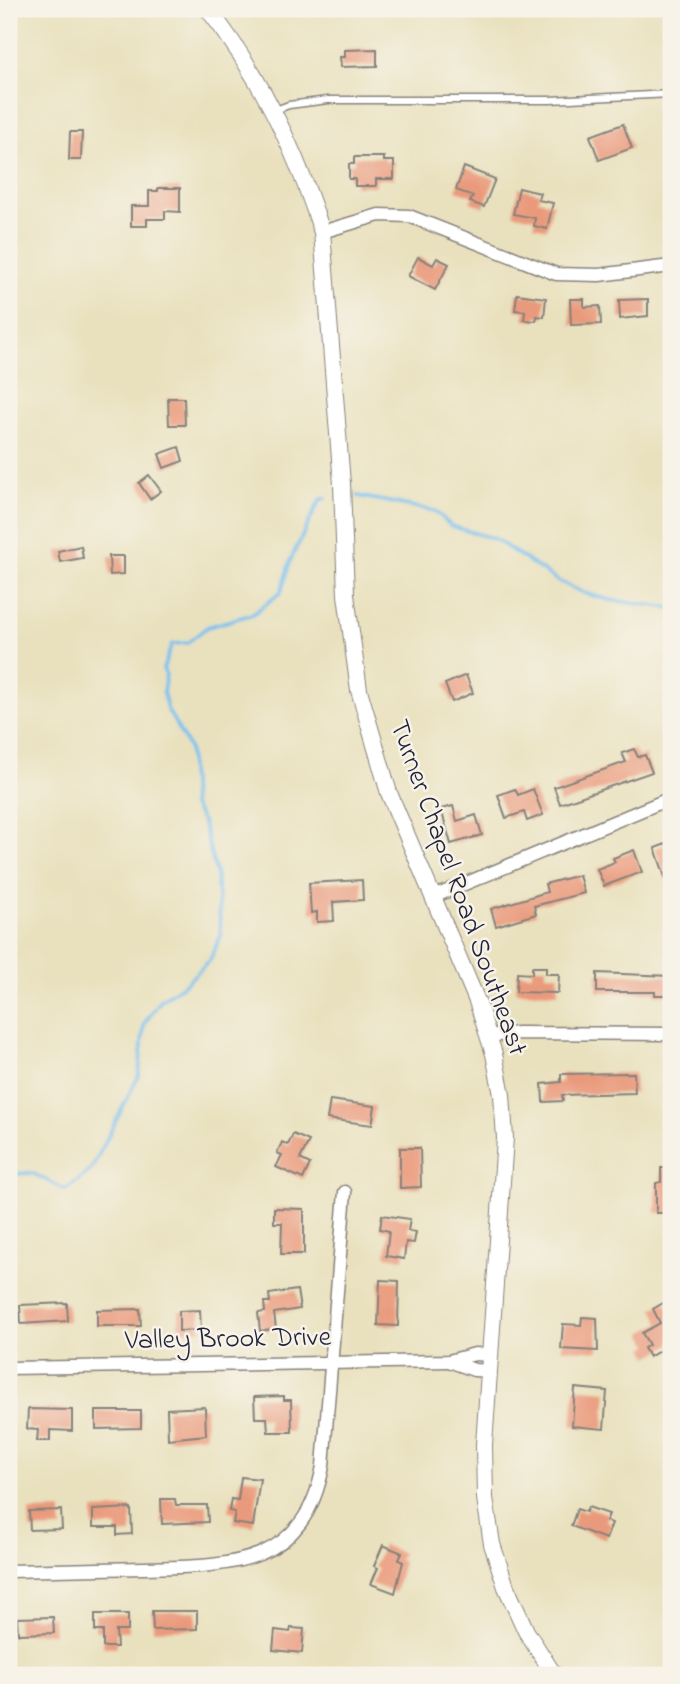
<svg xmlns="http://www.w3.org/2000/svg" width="680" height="1684" font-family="'Indie Flower',sans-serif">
  <rect width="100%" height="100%" fill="#f7f3e8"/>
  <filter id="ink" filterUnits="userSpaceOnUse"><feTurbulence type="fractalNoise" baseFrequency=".0143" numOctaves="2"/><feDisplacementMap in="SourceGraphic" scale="14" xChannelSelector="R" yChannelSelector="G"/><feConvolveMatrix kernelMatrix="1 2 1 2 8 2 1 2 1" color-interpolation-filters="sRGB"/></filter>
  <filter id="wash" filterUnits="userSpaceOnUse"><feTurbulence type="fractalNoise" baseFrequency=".00686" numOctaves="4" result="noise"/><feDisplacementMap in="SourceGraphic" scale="28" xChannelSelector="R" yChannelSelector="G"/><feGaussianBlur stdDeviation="1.57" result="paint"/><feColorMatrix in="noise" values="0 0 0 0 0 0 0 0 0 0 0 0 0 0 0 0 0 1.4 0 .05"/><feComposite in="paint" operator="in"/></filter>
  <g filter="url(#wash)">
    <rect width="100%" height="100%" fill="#e9e1be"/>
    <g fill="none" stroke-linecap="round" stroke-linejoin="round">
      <g stroke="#78c0f0" stroke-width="3.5">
        <path d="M 358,496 L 435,511 L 451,526 L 495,539 L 558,581 L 584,593 L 610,600 L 671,608"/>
        <path d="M 9,1174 L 32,1173 L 66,1190 L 91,1170 L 139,1075 L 144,1024 L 161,1000 L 186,983 L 210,960 L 221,935 L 216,874 L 203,823 L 192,804 L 189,748 L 167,709 L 163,691 L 166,675 L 163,669 L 172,644 L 187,643 L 207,627 L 253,614 L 281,592 L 291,559 L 320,500 L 326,498"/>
      </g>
    </g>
    <g id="blocks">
      <g fill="#ea9a7b">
        <path d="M 377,49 L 377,66 L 341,67 L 340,57 L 345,57 L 345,50 Z"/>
        <path d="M 623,124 L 632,148 L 599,160 L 590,136 Z"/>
        <path d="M 70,132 L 82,132 L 81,160 L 69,160 Z"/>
        <path d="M 354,157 L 384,157 L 384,161 L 394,161 L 394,179 L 376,179 L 376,186 L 355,186 L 355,179 L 349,179 L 349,164 L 354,164 Z"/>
        <path d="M 464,167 L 495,179 L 484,207 L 470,202 L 473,196 L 456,190 Z"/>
        <path d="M 158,188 L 180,188 L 180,212 L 165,211 L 165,219 L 147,219 L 147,226 L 131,226 L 131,206 L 149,206 L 149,191 L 158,191 Z"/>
        <path d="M 519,188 L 540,193 L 538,200 L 553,203 L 547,229 L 534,226 L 535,218 L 513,214 Z"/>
        <path d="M 418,257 L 433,265 L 437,258 L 449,264 L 435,290 L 408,276 Z"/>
        <path d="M 517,294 L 546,298 L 544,317 L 537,316 L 536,321 L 524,320 L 525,311 L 515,310 Z"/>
        <path d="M 570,299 L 584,299 L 584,307 L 600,306 L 601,324 L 571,325 Z"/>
        <path d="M 648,299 L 648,316 L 620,319 L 619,300 Z"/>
        <path d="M 168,398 L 184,398 L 185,425 L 169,425 Z"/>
        <path d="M 179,447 L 183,461 L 164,468 L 159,454 Z"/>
        <path d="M 149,475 L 161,491 L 150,499 L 139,483 Z"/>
        <path d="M 81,546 L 83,558 L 60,562 L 58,551 Z"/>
        <path d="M 109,556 L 124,556 L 124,574 L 110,575 Z"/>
        <path d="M 466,675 L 473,693 L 452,702 L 445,684 Z"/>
        <path d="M 634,749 L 638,757 L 645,755 L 652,772 L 560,804 L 554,787 L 626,762 L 622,753 Z"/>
        <path d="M 515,789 L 518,795 L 533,789 L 543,815 L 527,821 L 524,812 L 506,818 L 498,795 Z"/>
        <path d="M 453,806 L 457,821 L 476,815 L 482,835 L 451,844 L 441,809 Z"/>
        <path d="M 671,842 L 671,890 L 670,891 L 655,848 Z"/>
        <path d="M 634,850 L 642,872 L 604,886 L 597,869 L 615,862 L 613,858 Z"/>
        <path d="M 579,875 L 584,893 L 534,906 L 536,914 L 496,926 L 491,909 L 547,892 L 545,884 Z"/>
        <path d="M 362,880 L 363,900 L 333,902 L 334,921 L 317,922 L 317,912 L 311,913 L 309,883 Z"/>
        <path d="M 532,967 L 546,967 L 546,974 L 559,974 L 558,993 L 516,992 L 517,973 L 532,974 Z"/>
        <path d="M 597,973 L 671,976 L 671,995 L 655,995 L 655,992 L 597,992 Z"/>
        <path d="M 634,1073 L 635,1093 L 562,1095 L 563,1101 L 543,1102 L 542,1084 L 561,1082 L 561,1074 Z"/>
        <path d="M 330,1100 L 375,1106 L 372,1125 L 327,1119 Z"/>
        <path d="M 293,1134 L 309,1141 L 300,1159 L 310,1164 L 303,1179 L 276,1167 L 282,1155 L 277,1153 L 282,1142 L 288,1145 Z"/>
        <path d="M 400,1148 L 420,1148 L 421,1187 L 400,1188 Z"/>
        <path d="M 661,1168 L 671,1168 L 671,1213 L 656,1213 L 656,1183 L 661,1182 Z"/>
        <path d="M 274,1208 L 304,1209 L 304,1254 L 281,1254 L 282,1223 L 274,1223 Z"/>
        <path d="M 382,1215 L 410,1219 L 408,1231 L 416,1232 L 414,1243 L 406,1242 L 404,1259 L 386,1256 L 389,1231 L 380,1229 Z"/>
        <path d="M 380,1280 L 399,1281 L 398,1326 L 378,1325 Z"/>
        <path d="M 297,1290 L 300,1309 L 274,1313 L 276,1329 L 260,1331 L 258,1313 L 265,1312 L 264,1302 L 270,1302 L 269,1294 Z"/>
        <path d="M 665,1302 L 671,1312 L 671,1344 L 649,1357 L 644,1348 L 649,1345 L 642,1333 L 660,1323 L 653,1309 Z"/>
        <path d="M 67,1303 L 68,1321 L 21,1324 L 20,1305 Z"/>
        <path d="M 140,1309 L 141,1326 L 97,1326 L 97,1310 Z"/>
        <path d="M 200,1310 L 201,1330 L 179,1331 L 179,1311 Z"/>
        <path d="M 582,1317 L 597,1318 L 598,1351 L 561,1349 L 563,1324 L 581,1325 Z"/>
        <path d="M 575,1388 L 607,1391 L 604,1429 L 572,1426 Z"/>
        <path d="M 284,1396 L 284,1400 L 291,1400 L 292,1432 L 268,1432 L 267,1418 L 255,1418 L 254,1397 Z"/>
        <path d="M 205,1407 L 206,1435 L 168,1439 L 167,1409 Z"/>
        <path d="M 28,1409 L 72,1410 L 72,1431 L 50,1430 L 50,1441 L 37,1441 L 38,1430 L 27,1429 Z"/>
        <path d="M 96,1411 L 141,1411 L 141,1428 L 96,1429 Z"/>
        <path d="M 241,1477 L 260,1479 L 253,1526 L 233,1523 L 235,1512 L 229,1511 L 231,1499 L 238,1500 Z"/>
        <path d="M 161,1499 L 175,1499 L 176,1505 L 207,1505 L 208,1522 L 162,1524 Z"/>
        <path d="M 588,1507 L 609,1514 L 606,1521 L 612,1523 L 606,1539 L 571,1526 L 577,1509 L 586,1512 Z"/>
        <path d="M 131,1508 L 132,1534 L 117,1535 L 117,1527 L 93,1527 L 93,1510 Z"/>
        <path d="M 61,1510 L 62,1529 L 30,1530 L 29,1511 Z"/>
        <path d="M 383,1545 L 402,1553 L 399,1560 L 403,1562 L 395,1593 L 371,1584 L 378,1568 L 374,1566 Z"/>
        <path d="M 152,1611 L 197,1611 L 197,1629 L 153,1630 Z"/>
        <path d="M 95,1614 L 128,1614 L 128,1631 L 116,1631 L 117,1647 L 103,1647 L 103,1631 L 95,1631 Z"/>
        <path d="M 53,1617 L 54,1633 L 18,1634 L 17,1618 Z"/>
        <path d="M 291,1628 L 304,1629 L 302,1653 L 273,1650 L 275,1630 L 290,1632 Z"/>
      </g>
    </g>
  </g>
  <g filter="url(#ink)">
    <use href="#blocks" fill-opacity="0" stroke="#86827c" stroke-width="2"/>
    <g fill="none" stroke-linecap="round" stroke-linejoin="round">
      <defs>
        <path id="service" d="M 275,110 L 289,105 L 328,100 L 550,100 L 671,94"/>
        <g id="minor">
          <path d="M 322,232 L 379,215 L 409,216 L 556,274 L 599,275 L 671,266"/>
          <path d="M 433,897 L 671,798"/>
          <path d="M 489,1036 L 518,1033 L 671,1034"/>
          <path d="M 449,1361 L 474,1370 L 489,1371"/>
          <path d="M 9,1368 L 449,1361 L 475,1354 L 490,1355"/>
          <path d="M 9,1571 C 54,1570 99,1569 144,1568 C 229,1566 304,1568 323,1466 L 345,1192"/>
        </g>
        <path id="tertiary" d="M 208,9 C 261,76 296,150 322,232 L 342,484 L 346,595 L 359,690 L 389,793 L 477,1001 L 494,1054 L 502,1095 L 505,1138 L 484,1445 L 485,1498 L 492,1544 L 506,1587 L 526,1631 L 554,1675"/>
      </defs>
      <use href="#service" stroke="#86827c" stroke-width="9"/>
      <use href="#minor" stroke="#86827c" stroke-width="15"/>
      <use href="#tertiary" stroke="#86827c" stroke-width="18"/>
      <use href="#service" stroke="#fff" stroke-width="6"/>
      <use href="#minor" stroke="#fff" stroke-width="12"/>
      <use href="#tertiary" stroke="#fff" stroke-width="16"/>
    </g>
  </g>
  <g text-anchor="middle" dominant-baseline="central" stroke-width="5" stroke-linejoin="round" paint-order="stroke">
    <g font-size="28" fill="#22223b" stroke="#f7f3e8">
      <text transform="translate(457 888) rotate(70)">Turner Chapel Road Southeast</text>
      <text transform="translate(228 1340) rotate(-1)">Valley Brook Drive</text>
    </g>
  </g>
  <rect width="680" height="1684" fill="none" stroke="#f7f3e8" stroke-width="35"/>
</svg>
